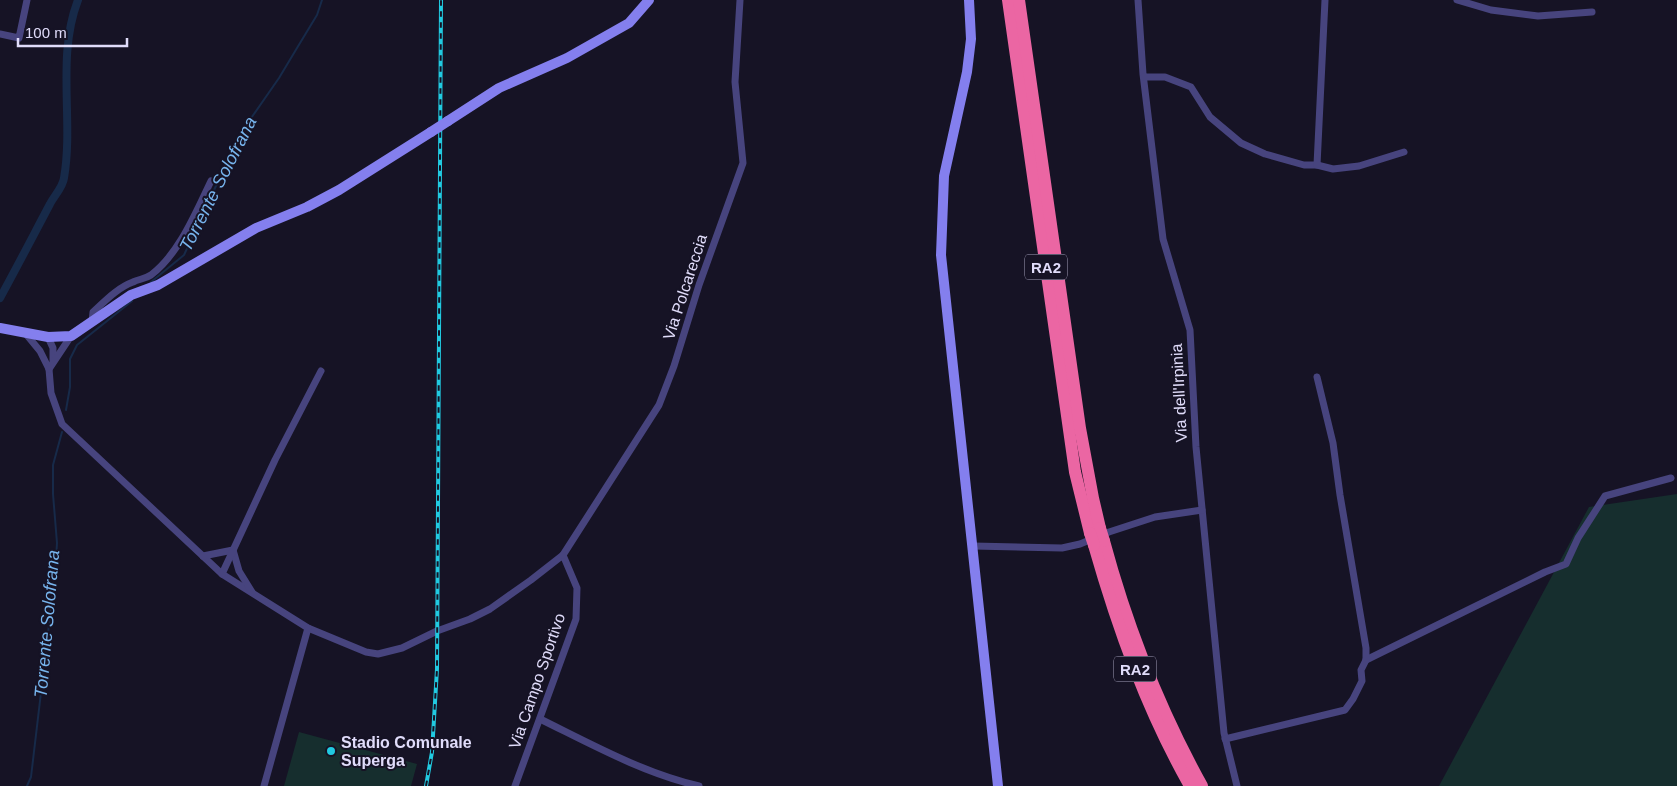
<svg xmlns="http://www.w3.org/2000/svg" width="1677" height="786" font-family="Helvetica,sans-serif">
  <rect width="100%" height="100%" fill="#161325"/>
  <g fill="#162e2e">
    <path d="M 1677,494 L 1677,786 L 1439,786 L 1589,507 Z"/>
    <path d="M 299,732 L 417,764 L 411,786 L 284,786 Z"/>
  </g>
  <g fill="none" stroke-linecap="round" stroke-linejoin="round">
    <g stroke="#172a49" stroke-width="2">
      <path d="M 151,282 L 184,255 L 240,134 L 279,78 L 297,48 L 317,15 L 322,0"/>
      <path d="M 66,410 L 70,387 L 70,359 L 77,345 L 132,301"/>
      <path d="M 27,786 L 31,777 L 55,574 L 57,543 L 53,494 L 53,465 L 62,432"/>
    </g>
    <path stroke="#172a49" stroke-width="8" d="M 0,298 C 17,267 33,236 50,204 C 54,196 63,187 64,178 C 74,120 56,57 78,0"/>
    <g stroke="#47447e" stroke-width="7">
      <path d="M 1138,0 L 1143,74 L 1163,239 L 1190,330 L 1196,447 L 1224,733 L 1237,786"/>
      <path d="M 1457,0 L 1491,10 L 1538,16 L 1592,12"/>
      <path d="M 0,34 L 19,38 L 27,0"/>
      <path d="M 1144,77 L 1165,77 L 1191,87 L 1210,117 L 1241,143 L 1265,154 L 1304,165 L 1317,165 L 1333,169 L 1359,166 L 1404,152"/>
      <path d="M 1317,165 L 1325,0"/>
      <path d="M 92,322 L 93,312 C 105,301 117,288 133,282 C 139,279 145,279 151,275 C 179,254 196,212 211,181"/>
      <path d="M 26,334 L 40,351 L 49,369 L 51,393 L 62,424 L 222,574 L 308,628 L 366,652 L 378,654 L 402,648 L 437,631 L 470,619 L 490,609 L 531,580 L 563,555 L 577,588 L 576,619 L 515,786"/>
      <path d="M 48,337 L 53,348 L 53,361"/>
      <path d="M 49,369 L 71,336"/>
      <path d="M 973,546 L 1062,548 L 1080,544 L 1109,532 L 1155,517 L 1202,510"/>
      <path d="M 233,550 L 239,571 L 252,592"/>
      <path d="M 563,555 L 659,405 L 674,366 L 699,285 L 743,163 L 735,82 L 740,0"/>
      <path d="M 203,556 L 233,550"/>
      <path d="M 222,574 L 275,460 L 321,371"/>
      <path d="M 1366,660 L 1545,572 L 1566,564 L 1578,538 L 1605,496 L 1671,478"/>
      <path d="M 540,719 C 591,744 643,773 699,786"/>
      <path d="M 1225,739 L 1345,710 L 1353,699 L 1362,681 L 1361,670 L 1366,660 L 1366,648 L 1340,495 L 1333,443 L 1317,377"/>
      <path d="M 264,786 L 308,628"/>
    </g>
    <g stroke="#847fee" stroke-width="10">
      <path d="M 969,0 L 971,39 L 967,72 L 944,176 L 941,255 L 998,786"/>
      <path d="M 448,121 L 499,88 L 567,58 L 629,23 L 649,0"/>
      <path d="M 0,328 L 48,337 L 71,336 L 131,295 L 158,285 L 256,228 L 307,207 L 339,190 L 431,132"/>
    </g>
    <g stroke="#eb66a3" stroke-width="12">
      <path d="M 1008,0 L 1075,472 L 1090,533"/>
      <path d="M 1019,0 L 1080,428 L 1093,498 L 1100,528"/>
      <path d="M 1104,541 C 1127,626 1159,708 1202,786"/>
      <path d="M 1094,545 C 1118,629 1147,710 1190,786"/>
    </g>
    <defs>
      <path id="rail" d="M 426,786 L 432,752 L 437,669 L 441,0"/>
    </defs>
    <use href="#rail" stroke="#21cae1" stroke-width="4"/>
    <use href="#rail" stroke="#161325" stroke-width="2" stroke-dasharray="5.5" stroke-linecap="butt"/>
    <path stroke="#847fee" stroke-width="10" d="M 431,132 L 448,121"/>
    <g stroke="#eb66a3" stroke-width="12">
      <path d="M 1100,528 L 1104,541"/>
      <path d="M 1090,533 L 1094,545"/>
    </g>
  </g>
  <circle fill="#21cae1" stroke="#161325" stroke-width="2" cx="331" cy="751" r="5"/>
  <g text-anchor="middle" dominant-baseline="central" stroke-width="4" stroke-linejoin="round" paint-order="stroke">
    <g fill="#161325" stroke="#a3a0ba" stroke-width="1">
      <rect x="1025" y="254.5" width="42" height="25" rx="4"/>
      <rect x="1114" y="656.5" width="42" height="25" rx="4"/>
    </g>
    <g font-size="15" font-weight="bold" fill="#e0dcfa">
      <text x="1046" y="267">RA2</text>
      <text x="1135" y="669">RA2</text>
    </g>
    <g font-size="16" fill="#e0dcfa" stroke="#161325">
      <text transform="translate(685 287) rotate(-72)">Via Polcareccia</text>
      <text transform="translate(1179 393) rotate(-93)">Via dell'Irpinia</text>
      <text transform="translate(537 681) rotate(-71)">Via Campo Sportivo</text>
    </g>
    <g font-size="16" font-weight="bold" fill="#e0dcfa" stroke="#161325" text-anchor="start">
      <text x="341" y="742">Stadio Comunale<tspan x="341" dy="18">Superga</tspan></text>
    </g>
    <g font-size="18" font-style="italic" fill="#77b4ed" stroke="#161325">
      <text transform="translate(218 184) rotate(-63)">Torrente Solofrana</text>
      <text transform="translate(47 624) rotate(-85)">Torrente Solofrana</text>
    </g>
  </g>
  <path d="M18 38v8h109v-8" fill="none" stroke="#e0dcfa" stroke-width="2.5"/>
  <text x="25" y="38" font-size="15" fill="#e0dcfa" stroke="#161325" stroke-width="4" paint-order="stroke">100 m</text>
</svg>
